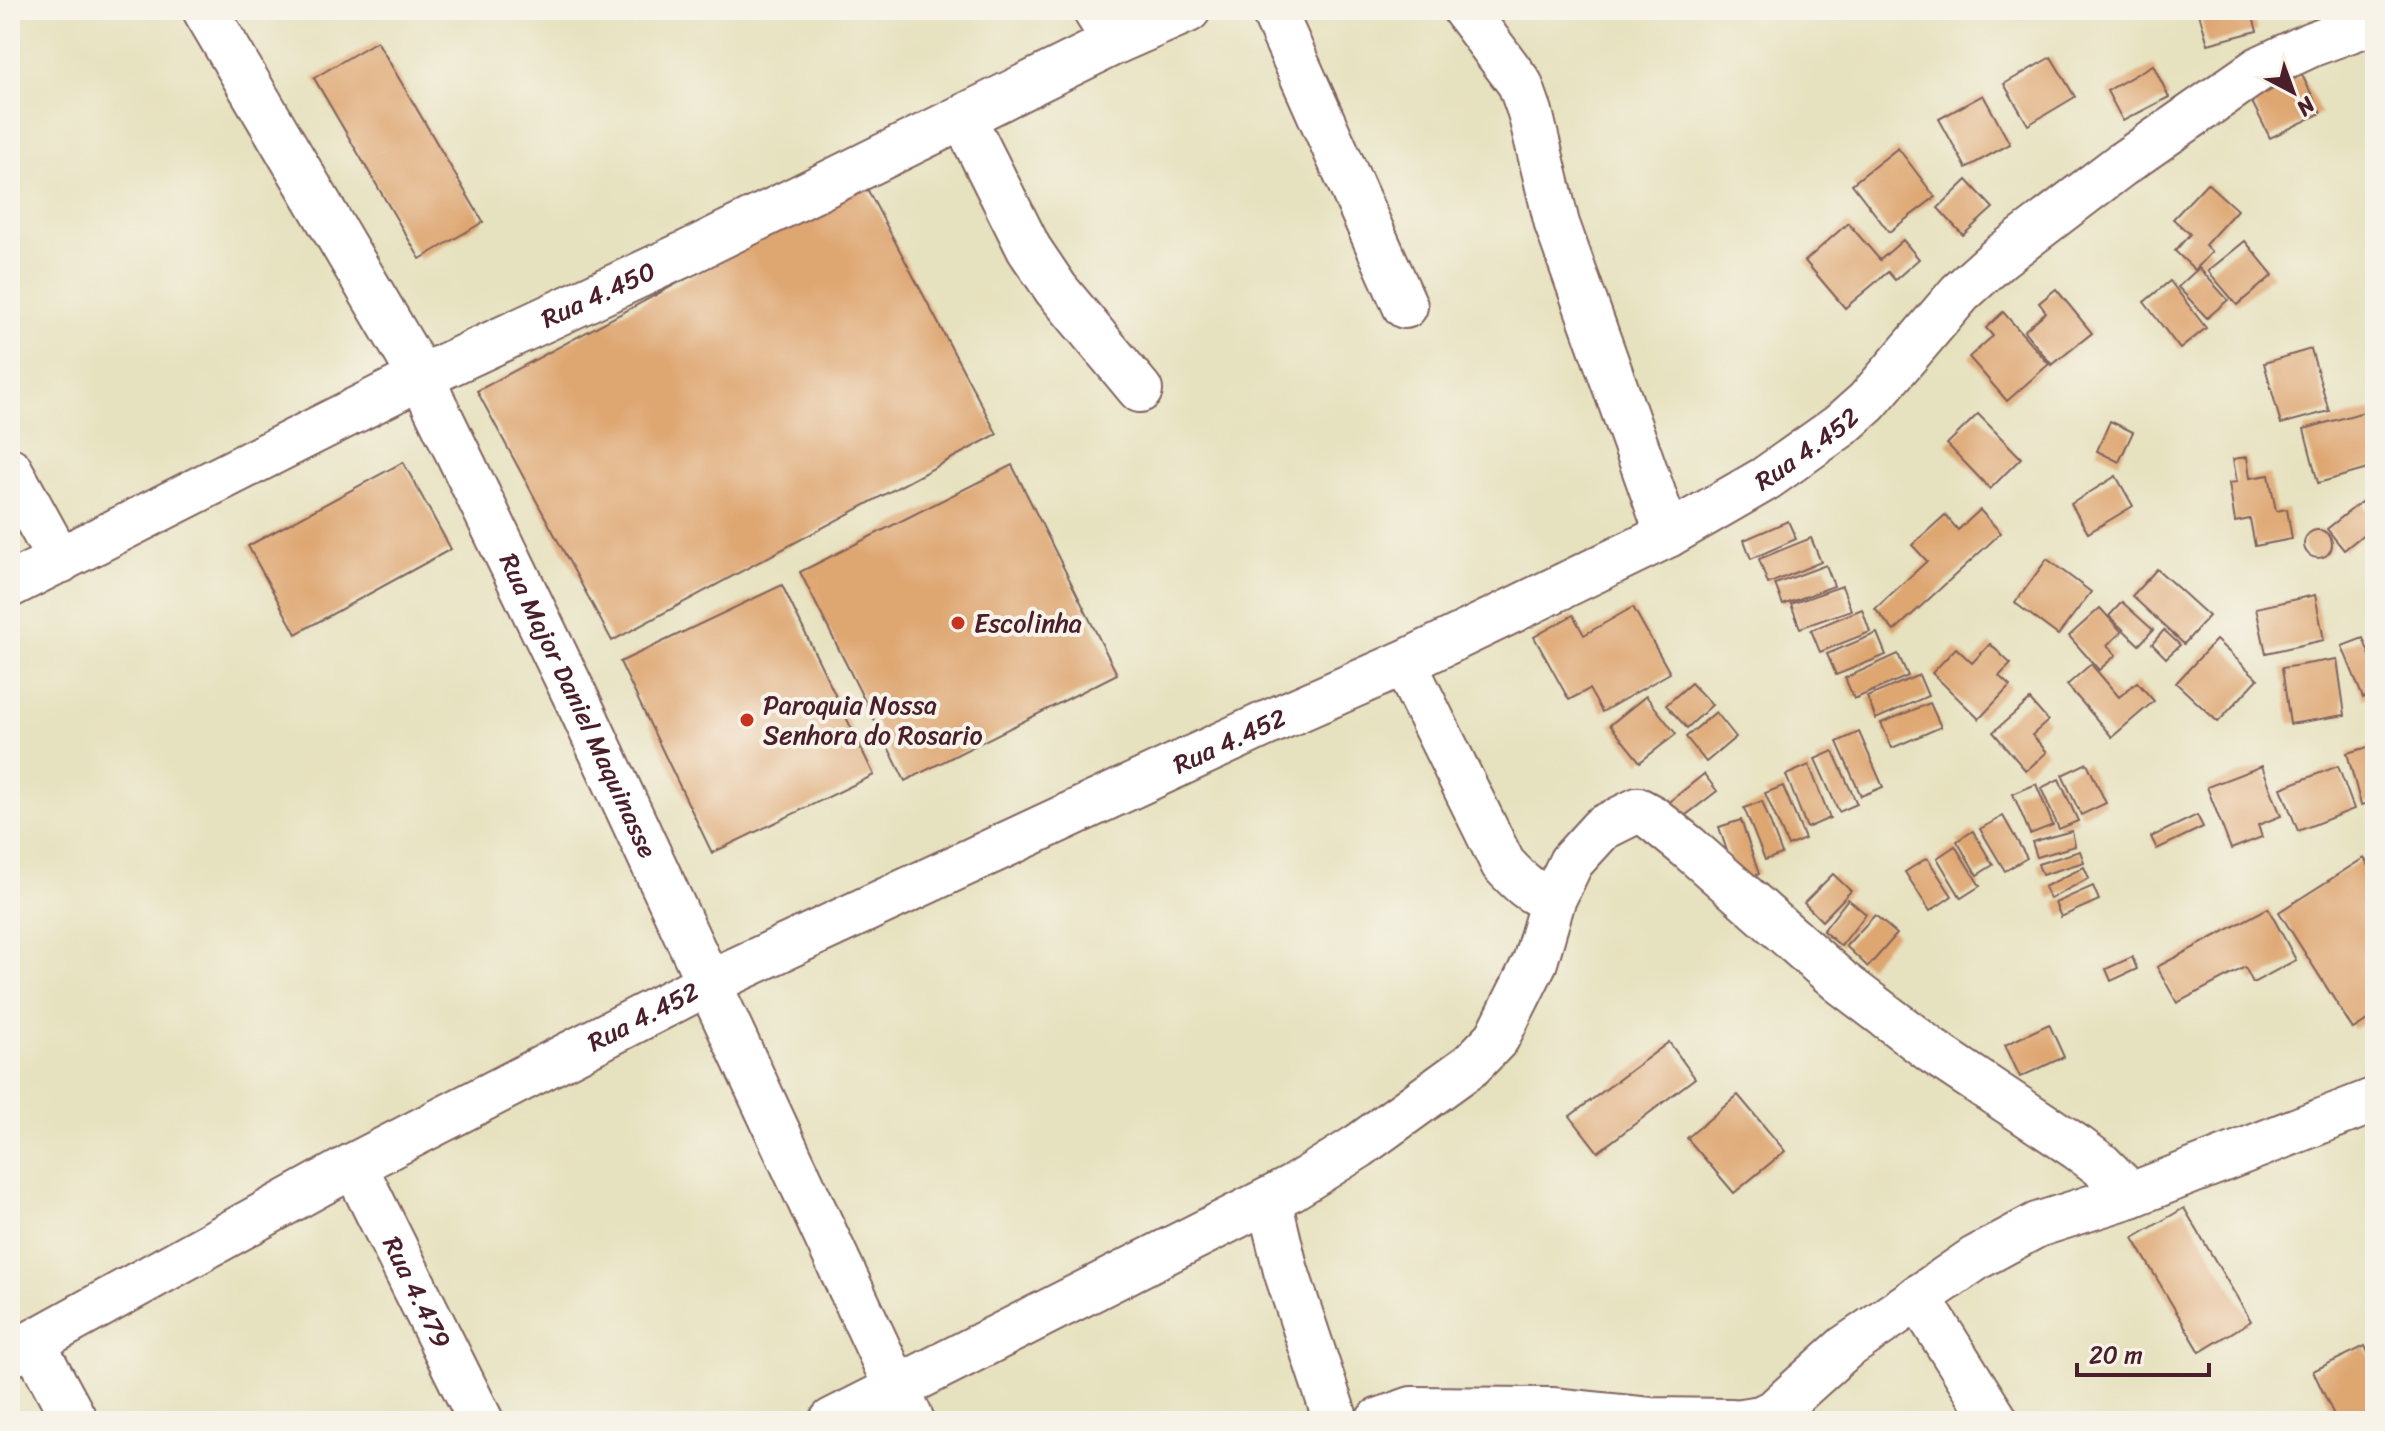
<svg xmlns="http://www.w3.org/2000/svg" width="2385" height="1431" font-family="Sriracha,sans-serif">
  <rect width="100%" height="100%" fill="#f7f3e8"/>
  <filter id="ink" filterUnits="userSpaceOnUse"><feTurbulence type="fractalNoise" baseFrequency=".0125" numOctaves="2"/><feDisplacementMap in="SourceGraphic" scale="16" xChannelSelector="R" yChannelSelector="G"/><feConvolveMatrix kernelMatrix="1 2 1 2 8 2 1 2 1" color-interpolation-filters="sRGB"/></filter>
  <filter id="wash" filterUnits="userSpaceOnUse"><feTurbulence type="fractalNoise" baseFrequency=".006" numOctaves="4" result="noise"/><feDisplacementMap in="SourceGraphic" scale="32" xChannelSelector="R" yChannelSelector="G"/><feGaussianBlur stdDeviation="1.8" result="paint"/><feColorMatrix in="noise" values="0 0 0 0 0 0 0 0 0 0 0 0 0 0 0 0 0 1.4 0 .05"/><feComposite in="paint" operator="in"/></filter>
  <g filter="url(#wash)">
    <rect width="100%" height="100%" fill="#e6e1be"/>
    <g id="blocks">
      <g fill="#dea671">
        <path d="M 2198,10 L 2251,10 L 2257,31 L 2208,44 Z"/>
        <path d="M 377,41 L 483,222 L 420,259 L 314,78 Z"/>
        <path d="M 2051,57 L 2075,97 L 2028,125 L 2004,84 Z"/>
        <path d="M 2153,65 L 2169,97 L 2123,121 L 2107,91 Z"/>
        <path d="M 2302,75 L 2321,113 L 2270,138 L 2251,100 Z"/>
        <path d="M 1983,95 L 2010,144 L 1966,168 L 1939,119 Z"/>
        <path d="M 1898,148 L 1935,197 L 1889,232 L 1852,184 Z"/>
        <path d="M 1967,180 L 1993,208 L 1963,235 L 1938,208 Z"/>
        <path d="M 864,183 L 997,434 L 612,641 L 477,391 Z"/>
        <path d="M 2207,183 L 2237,210 L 2205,245 L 2212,252 L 2195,270 L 2175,251 L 2190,234 L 2173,219 Z"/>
        <path d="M 1848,223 L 1880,260 L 1903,240 L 1919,259 L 1895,280 L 1888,272 L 1845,308 L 1805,261 Z"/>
        <path d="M 2245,241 L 2273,275 L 2237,305 L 2208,271 Z"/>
        <path d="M 2199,268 L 2228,300 L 2207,318 L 2178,287 Z"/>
        <path d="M 2170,281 L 2206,328 L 2180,349 L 2144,302 Z"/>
        <path d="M 2056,289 L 2092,333 L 2052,365 L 2024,331 L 2046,312 L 2039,303 Z"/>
        <path d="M 2003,312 L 2049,364 L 2007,401 L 1969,357 L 1993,336 L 1986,328 Z"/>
        <path d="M 2311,349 L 2329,411 L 2281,424 L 2264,363 Z"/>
        <path d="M 2371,410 L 2375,426 L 2375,467 L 2318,483 L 2304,429 Z"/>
        <path d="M 1978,414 L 2021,458 L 1990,489 L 1947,444 Z"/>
        <path d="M 2110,421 L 2133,432 L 2119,462 L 2097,451 Z"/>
        <path d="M 2247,457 L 2250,478 L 2269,475 L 2276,511 L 2287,509 L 2292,539 L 2255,546 L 2250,519 L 2235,522 L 2229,483 L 2237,482 L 2233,459 Z"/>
        <path d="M 403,462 L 451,549 L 296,634 L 248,546 Z"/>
        <path d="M 1012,465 L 1117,674 L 905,781 L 800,572 Z"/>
        <path d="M 2116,476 L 2133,506 L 2088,533 L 2071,504 Z"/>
        <path d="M 2361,502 L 2375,519 L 2375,525 L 2344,550 L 2327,529 Z"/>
        <path d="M 1980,510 L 2001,533 L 1894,631 L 1875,609 L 1927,561 L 1912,545 L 1945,515 L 1958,530 Z"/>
        <path d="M 1788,521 L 1796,539 L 1751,559 L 1744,540 Z"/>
        <circle cx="2318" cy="544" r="14"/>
        <path d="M 1811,538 L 1821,562 L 1768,584 L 1759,559 Z"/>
        <path d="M 2047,559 L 2091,592 L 2058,635 L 2015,603 Z"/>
        <path d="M 1826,565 L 1834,586 L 1783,605 L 1775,584 Z"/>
        <path d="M 2157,569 L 2209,616 L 2184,644 L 2132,596 Z"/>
        <path d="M 782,585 L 874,775 L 712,853 L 620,662 Z"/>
        <path d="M 1842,586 L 1851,610 L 1800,628 L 1791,604 Z"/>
        <path d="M 2315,595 L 2324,640 L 2266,653 L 2256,608 Z"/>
        <path d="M 2122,602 L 2153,630 L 2139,645 L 2109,616 Z"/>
        <path d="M 1633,607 L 1670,673 L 1602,712 L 1589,689 L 1569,700 L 1534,637 L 1573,615 L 1584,635 Z"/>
        <path d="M 2100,608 L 2122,632 L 2107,645 L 2116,655 L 2099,670 L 2069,636 Z"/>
        <path d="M 1862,609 L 1870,632 L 1820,652 L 1811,630 Z"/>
        <path d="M 2164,630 L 2180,645 L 2166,658 L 2152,644 Z"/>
        <path d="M 1877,633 L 1886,655 L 1836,675 L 1827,654 Z"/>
        <path d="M 2363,638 L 2375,668 L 2375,694 L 2363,698 L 2342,646 Z"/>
        <path d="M 2216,640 L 2258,679 L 2218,722 L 2176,683 Z"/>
        <path d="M 1990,644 L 2011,664 L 1999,676 L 2010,686 L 1979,719 L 1932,673 L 1956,648 L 1972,663 Z"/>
        <path d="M 1898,654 L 1908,676 L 1854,699 L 1845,678 Z"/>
        <path d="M 2337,659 L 2345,715 L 2290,724 L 2282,668 Z"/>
        <path d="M 2091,664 L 2119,697 L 2137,682 L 2154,701 L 2112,737 L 2067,685 Z"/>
        <path d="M 1919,675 L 1928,696 L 1876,719 L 1867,697 Z"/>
        <path d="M 1691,683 L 1712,705 L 1687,728 L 1666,705 Z"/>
        <path d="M 1646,696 L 1676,734 L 1640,762 L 1610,725 Z"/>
        <path d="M 2030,700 L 2048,721 L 2032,735 L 2047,752 L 2026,771 L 1993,732 Z"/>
        <path d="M 1930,703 L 1941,727 L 1892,748 L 1881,723 Z"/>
        <path d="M 1716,712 L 1736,737 L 1706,762 L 1686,737 Z"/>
        <path d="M 1859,732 L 1883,787 L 1861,796 L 1837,742 Z"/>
        <path d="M 2375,745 L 2375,801 L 2361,805 L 2347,753 Z"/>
        <path d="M 1833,751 L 1857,804 L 1839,812 L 1815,759 Z"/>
        <path d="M 2087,763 L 2106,803 L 2081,815 L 2062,775 Z"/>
        <path d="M 1809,765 L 1830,818 L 1807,828 L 1786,775 Z"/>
        <path d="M 2262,766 L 2281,816 L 2258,825 L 2262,837 L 2231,849 L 2207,787 Z"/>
        <path d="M 2338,766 L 2354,809 L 2298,831 L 2281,788 Z"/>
        <path d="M 1704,774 L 1717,791 L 1682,818 L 1669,802 Z"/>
        <path d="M 2059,779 L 2078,821 L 2059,829 L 2041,788 Z"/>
        <path d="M 2036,784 L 2053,825 L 2030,834 L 2013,794 Z"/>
        <path d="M 1783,786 L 1805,839 L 1788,846 L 1765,793 Z"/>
        <path d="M 1762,801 L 1782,854 L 1765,860 L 1744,808 Z"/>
        <path d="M 2197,815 L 2203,827 L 2157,849 L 2151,837 Z"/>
        <path d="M 2003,816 L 2027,858 L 2005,871 L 1980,829 Z"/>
        <path d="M 1741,820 L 1759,874 L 1737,881 L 1719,827 Z"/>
        <path d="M 1973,831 L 1993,865 L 1977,875 L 1957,841 Z"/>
        <path d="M 2072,831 L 2075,846 L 2037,857 L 2032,842 Z"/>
        <path d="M 1955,846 L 1980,886 L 1961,898 L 1937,858 Z"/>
        <path d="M 2080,851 L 2084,862 L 2042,875 L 2038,864 Z"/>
        <path d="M 1927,858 L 1952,896 L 1930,911 L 1905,872 Z"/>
        <path d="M 2364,858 L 2375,875 L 2375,1015 L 2353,1029 L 2279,912 Z"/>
        <path d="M 2084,867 L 2089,878 L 2050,899 L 2044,887 Z"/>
        <path d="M 1833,874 L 1851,891 L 1822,921 L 1804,903 Z"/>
        <path d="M 2093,886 L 2099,900 L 2061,917 L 2055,903 Z"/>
        <path d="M 1848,899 L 1866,914 L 1841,946 L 1823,931 Z"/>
        <path d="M 2268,908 L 2296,960 L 2253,983 L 2245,967 L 2177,1003 L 2157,967 Z"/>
        <path d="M 1875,915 L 1897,934 L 1868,967 L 1846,946 Z"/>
        <path d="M 2132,957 L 2137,969 L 2111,981 L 2106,969 Z"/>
        <path d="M 2049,1024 L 2064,1057 L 2020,1077 L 2005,1045 Z"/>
        <path d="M 1669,1042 L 1695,1078 L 1598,1152 L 1570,1116 Z"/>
        <path d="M 1738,1095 L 1785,1151 L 1734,1193 L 1687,1138 Z"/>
        <path d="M 2184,1208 L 2251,1321 L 2200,1352 L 2133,1238 Z"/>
        <path d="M 2365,1346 L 2375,1367 L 2375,1421 L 2327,1421 L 2335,1417 L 2313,1371 Z"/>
      </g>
    </g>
  </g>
  <g filter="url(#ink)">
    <use href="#blocks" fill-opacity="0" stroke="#81635e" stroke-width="2"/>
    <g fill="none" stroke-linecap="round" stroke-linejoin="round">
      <defs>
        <g id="street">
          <path id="s1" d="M 205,10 L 421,377 L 581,708 L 912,1421"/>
          <path d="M 1095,10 L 1115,42"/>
          <path d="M 1273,10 L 1405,306"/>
          <path d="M 1465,10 L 1520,84 L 1530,112 L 1557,224 L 1668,535"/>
          <path d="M 963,117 L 1029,249 L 1056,289 L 1140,390"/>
          <path d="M 10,470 L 60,561"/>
          <path id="s2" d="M 10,585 L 421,377 L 687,253 L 1115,42 L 1188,10"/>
          <path d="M 1404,663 L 1503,864 C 1519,881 1530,893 1553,900"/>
          <path id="s3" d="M 354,1165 L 481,1421"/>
          <path d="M 1269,1200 L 1286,1271 L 1336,1421"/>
          <path d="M 1918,1297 L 1996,1421"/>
          <path d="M 33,1343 L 75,1421"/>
          <path id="s4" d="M 10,1355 L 354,1165 L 708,983 L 1261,726 L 1404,663 L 1668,535 L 1765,479 L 1840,426 L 1867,402 L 1960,293 L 2000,257 L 2121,165 L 2259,69 L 2312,44 L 2375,21"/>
          <path d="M 832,1421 L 1292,1188 L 1359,1146 L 1471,1065 L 1497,1038 L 1535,962 L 1553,900 L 1571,862 L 1602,828 L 1638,810 L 1651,817 L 1688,847 L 1841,982 L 1932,1051 L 2078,1148 L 2101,1165 L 2131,1195"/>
          <path d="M 1378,1421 L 1412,1409 L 1552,1410 L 1650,1420 L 1732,1421"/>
          <path d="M 1742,1421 L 1761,1418 L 1775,1411 L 1845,1348 L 1976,1258 L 2037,1225 L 2131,1195 L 2375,1100"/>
        </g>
      </defs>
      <use href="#street" stroke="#81635e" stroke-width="48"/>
      <use href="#street" stroke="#fff" stroke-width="44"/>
    </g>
  </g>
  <g fill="#c8321e" stroke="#f7f3e8" stroke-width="3">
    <circle cx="958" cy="623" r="8"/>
    <circle cx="747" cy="720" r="8"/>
  </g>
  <g text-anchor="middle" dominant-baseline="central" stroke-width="8" stroke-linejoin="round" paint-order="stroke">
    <g font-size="26" fill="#4a1f2b" stroke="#f7f3e8">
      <text stroke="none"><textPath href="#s2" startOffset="656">Rua 4.450</textPath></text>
      <text stroke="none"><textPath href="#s4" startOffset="2014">Rua 4.452</textPath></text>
      <text stroke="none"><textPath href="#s1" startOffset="790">Rua Major Daniel Maquinasse</textPath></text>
      <text stroke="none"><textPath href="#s4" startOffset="1366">Rua 4.452</textPath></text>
      <text stroke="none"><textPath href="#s4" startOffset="718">Rua 4.452</textPath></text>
      <text stroke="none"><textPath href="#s3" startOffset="142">Rua 4.479</textPath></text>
    </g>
    <g font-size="26" fill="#4a1f2b" stroke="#f7f3e8" text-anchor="start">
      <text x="974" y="623">Escolinha</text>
      <text x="763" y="705">Paroquia Nossa<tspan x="763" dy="30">Senhora do Rosario</tspan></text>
    </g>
  </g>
  <rect width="2385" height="1431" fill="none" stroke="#f7f3e8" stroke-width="40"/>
  <g transform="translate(2293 92) rotate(139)" stroke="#f7f3e8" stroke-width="6" paint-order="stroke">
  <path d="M0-6L14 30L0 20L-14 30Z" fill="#4a1f2b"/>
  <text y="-12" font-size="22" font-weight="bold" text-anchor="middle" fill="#4a1f2b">N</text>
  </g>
  <path d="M2077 1363v12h132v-12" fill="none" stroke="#4a1f2b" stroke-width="4"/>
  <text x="2089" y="1363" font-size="24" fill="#4a1f2b" stroke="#f7f3e8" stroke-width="6" paint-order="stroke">20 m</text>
</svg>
